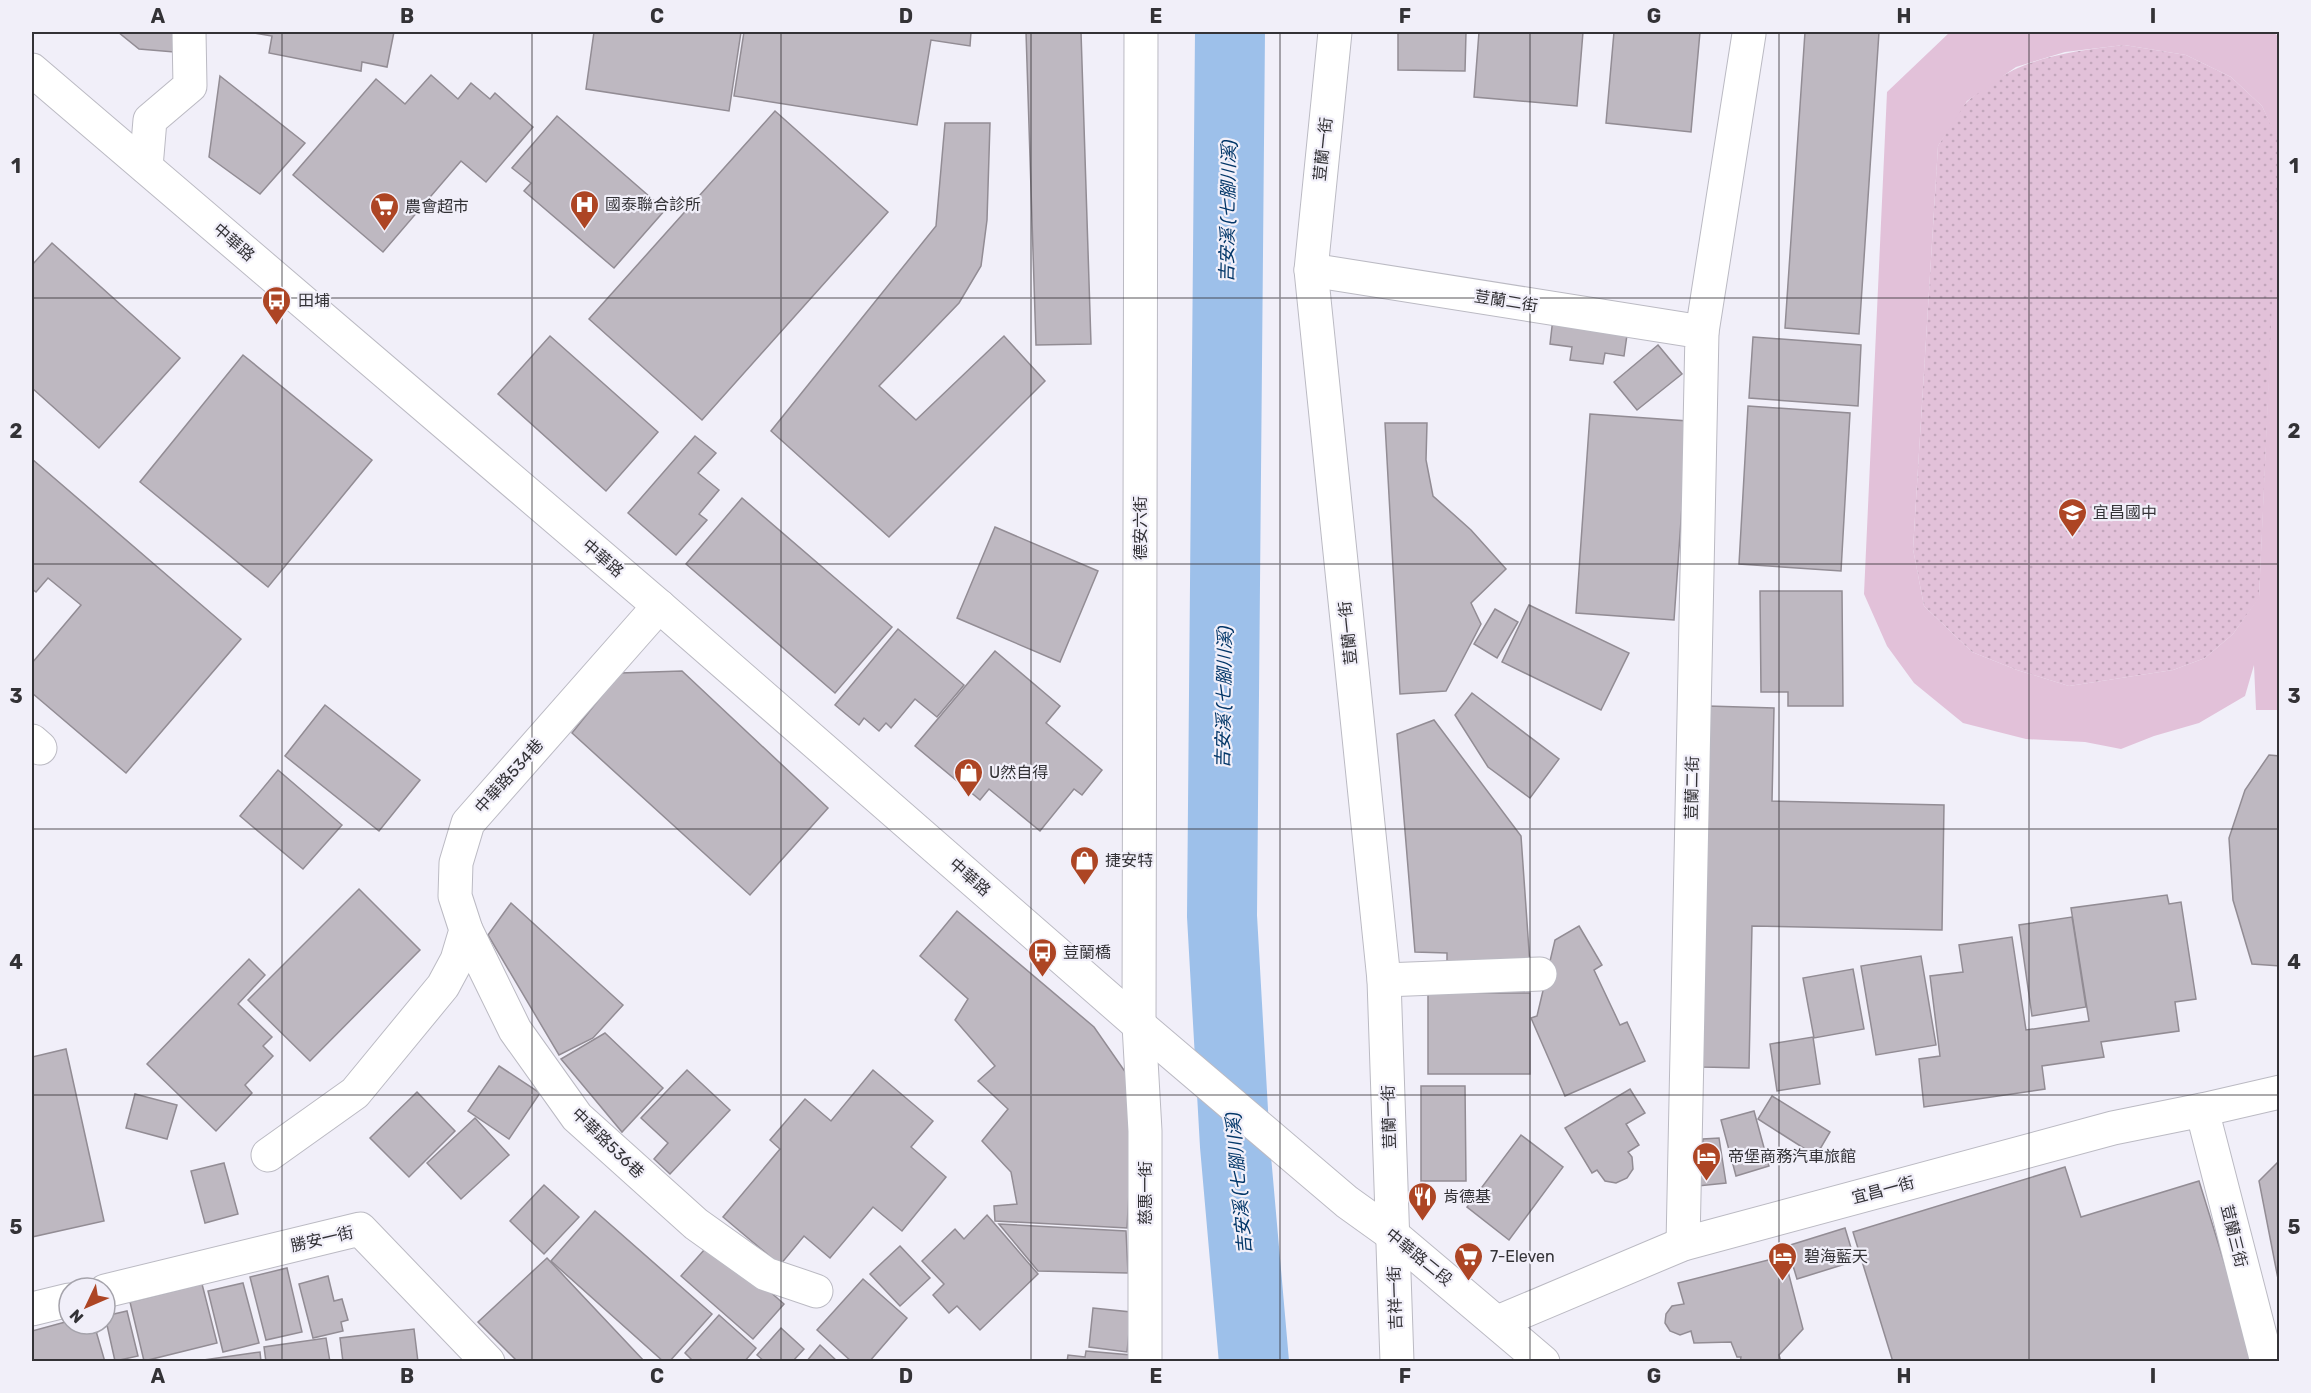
<svg xmlns="http://www.w3.org/2000/svg" width="2311" height="1393" font-family="Rubik,'Noto Sans TC',sans-serif">
  <defs>
    <pattern id="grass-dots" width="8" height="8" patternUnits="userSpaceOnUse" patternTransform="scale(1.5)"><rect width="8" height="8" fill="#e2c1d9"/><path d="M2 2h.1M6 6h.1" fill="none" stroke="#c2a6bb" stroke-width="1.8" stroke-linecap="round"/></pattern>
  </defs>
  <rect width="100%" height="100%" fill="#f1eff9"/>
  <path fill="url(#grass-dots)" d="M 2124,45 L 2186,55 L 2231,77 L 2262,106 L 2280,143 L 2259,598 L 2233,634 L 2205,658 L 2173,670 L 2069,686 L 2017,670 L 1972,652 L 1924,606 L 1913,549 L 1938,146 C 1947,132 1956,111 1969,100 C 2016,58 2064,52 2124,45 Z"/>
  <path fill="#e2c1d9" d="M 1950,32 L 2273,32 L 2279,37 L 2279,143 L 2262,106 L 2231,77 L 2186,55 L 2124,45 L 2065,52 L 2016,67 L 1967,101 L 1938,146 L 1913,549 L 1924,606 L 1972,652 L 2017,670 L 2069,686 L 2173,670 L 2205,658 L 2233,634 L 2259,597 L 2279,145 L 2279,710 L 2256,710 L 2254,665 L 2245,696 L 2199,723 L 2154,736 L 2121,749 L 2085,742 L 2026,739 L 1963,723 L 1914,683 L 1887,646 L 1864,594 L 1887,92 Z"/>
  <g fill="none" stroke-linecap="round" stroke-linejoin="round">
    <path stroke="#9dc0ea" stroke-width="70" d="M 1230,32 L 1222,916 L 1235,1146 L 1254,1362"/>
  </g>
  <g fill="#beb8c1" stroke="#928c94" stroke-width="1.5">
    <path d="M 118,32 L 175,32 L 174,52 L 139,49 Z"/>
    <path d="M 249,32 L 394,32 L 387,67 L 362,62 L 361,71 L 269,53 L 272,36 Z"/>
    <path d="M 594,32 L 741,32 L 729,111 L 586,89 Z"/>
    <path d="M 744,32 L 971,32 L 970,46 L 931,40 L 917,125 L 734,96 Z"/>
    <path d="M 1026,32 L 1081,32 L 1091,344 L 1036,345 Z"/>
    <path d="M 1398,32 L 1466,32 L 1465,71 L 1398,70 Z"/>
    <path d="M 1479,32 L 1583,32 L 1577,106 L 1474,97 Z"/>
    <path d="M 1614,32 L 1700,32 L 1691,132 L 1606,123 Z"/>
    <path d="M 1805,32 L 1879,32 L 1859,334 L 1785,328 Z"/>
    <path d="M 431,75 L 458,99 L 471,83 L 490,99 L 495,93 L 533,127 L 486,182 L 461,161 L 383,252 L 293,175 L 376,79 L 405,104 Z"/>
    <path d="M 220,76 L 305,143 L 260,194 L 209,157 Z"/>
    <path d="M 775,111 L 888,212 L 702,420 L 589,319 Z"/>
    <path d="M 557,116 L 665,210 L 614,268 L 524,191 L 531,183 L 512,168 Z"/>
    <path d="M 945,123 L 990,123 L 987,220 L 981,266 L 959,303 L 879,386 L 916,420 L 1004,336 L 1045,381 L 889,537 L 771,431 L 936,226 Z"/>
    <path d="M 52,243 L 180,358 L 99,448 L 32,388 L 32,265 Z"/>
    <path d="M 1553,318 L 1628,328 L 1624,356 L 1605,353 L 1603,364 L 1570,360 L 1572,347 L 1550,344 Z"/>
    <path d="M 550,336 L 658,432 L 606,491 L 498,394 Z"/>
    <path d="M 1753,337 L 1861,345 L 1858,406 L 1749,398 Z"/>
    <path d="M 1658,345 L 1682,374 L 1637,410 L 1614,382 Z"/>
    <path d="M 243,355 L 372,460 L 268,587 L 140,482 Z"/>
    <path d="M 1748,406 L 1850,413 L 1841,571 L 1739,564 Z"/>
    <path d="M 1590,414 L 1688,421 L 1674,620 L 1576,613 Z"/>
    <path d="M 1385,423 L 1427,423 L 1426,460 L 1433,496 L 1471,530 L 1506,569 L 1471,603 L 1481,624 L 1446,691 L 1400,694 Z"/>
    <path d="M 695,436 L 716,453 L 698,473 L 719,490 L 699,514 L 707,520 L 676,555 L 628,513 Z"/>
    <path d="M 32,459 L 241,639 L 126,773 L 32,693 L 32,663 L 81,605 L 48,578 L 36,592 L 32,589 Z"/>
    <path d="M 742,498 L 892,627 L 835,693 L 686,564 Z"/>
    <path d="M 995,527 L 1098,571 L 1060,662 L 957,618 Z"/>
    <path d="M 1760,591 L 1842,591 L 1843,706 L 1788,706 L 1788,692 L 1761,692 Z"/>
    <path d="M 1529,605 L 1629,653 L 1601,710 L 1502,662 Z"/>
    <path d="M 1495,609 L 1518,622 L 1497,658 L 1474,644 Z"/>
    <path d="M 898,629 L 964,685 L 937,717 L 915,699 L 891,728 L 886,723 L 879,731 L 864,718 L 859,725 L 835,705 Z"/>
    <path d="M 995,651 L 1060,706 L 1046,723 L 1102,770 L 1082,795 L 1074,789 L 1040,831 L 989,789 L 980,800 L 915,746 Z"/>
    <path d="M 682,671 L 828,808 L 750,895 L 572,733 L 620,673 Z"/>
    <path d="M 1472,693 L 1559,759 L 1530,798 L 1488,767 L 1455,715 Z"/>
    <path d="M 325,705 L 420,780 L 379,831 L 285,756 Z"/>
    <path d="M 1708,706 L 1774,708 L 1772,801 L 1944,805 L 1942,930 L 1752,926 L 1749,1068 L 1702,1067 Z"/>
    <path d="M 1434,720 L 1521,836 L 1530,965 L 1447,964 L 1447,953 L 1415,952 L 1397,734 Z"/>
    <path d="M 2269,755 L 2280,756 L 2280,966 L 2252,964 L 2233,900 L 2229,838 L 2245,790 Z"/>
    <path d="M 278,770 L 342,825 L 303,869 L 240,816 Z"/>
    <path d="M 359,889 L 420,950 L 310,1061 L 248,1000 Z"/>
    <path d="M 2167,895 L 2169,904 L 2181,902 L 2196,999 L 2175,1002 L 2179,1031 L 2101,1042 L 2104,1057 L 2042,1066 L 2045,1089 L 1924,1107 L 1919,1059 L 1940,1056 L 1930,976 L 1963,972 L 1959,945 L 2012,937 L 2026,1030 L 2089,1021 L 2071,908 Z"/>
    <path d="M 511,903 L 623,1005 L 593,1038 L 559,1055 L 488,935 Z"/>
    <path d="M 957,911 L 1094,1027 L 1135,1086 L 1127,1228 L 995,1221 L 994,1206 L 1017,1204 L 1011,1172 L 982,1141 L 1008,1109 L 978,1081 L 995,1066 L 955,1020 L 968,999 L 920,956 Z"/>
    <path d="M 2072,917 L 2086,1007 L 2032,1016 L 2019,925 Z"/>
    <path d="M 1579,926 L 1602,965 L 1594,970 L 1620,1025 L 1627,1022 L 1645,1061 L 1565,1096 L 1531,1018 L 1537,1016 L 1555,940 Z"/>
    <path d="M 1921,956 L 1936,1045 L 1876,1055 L 1861,966 Z"/>
    <path d="M 249,959 L 265,975 L 238,1004 L 272,1037 L 263,1046 L 273,1056 L 245,1085 L 252,1093 L 216,1131 L 147,1064 Z"/>
    <path d="M 1853,969 L 1864,1029 L 1814,1038 L 1803,978 Z"/>
    <rect x="1428" y="993" width="102" height="81"/>
    <path d="M 605,1033 L 663,1088 L 622,1132 L 561,1059 Z"/>
    <path d="M 1813,1037 L 1820,1084 L 1777,1091 L 1770,1044 Z"/>
    <path d="M 66,1049 L 104,1221 L 32,1237 L 32,1057 Z"/>
    <path d="M 499,1066 L 540,1093 L 509,1139 L 468,1111 Z"/>
    <path d="M 687,1070 L 730,1110 L 670,1174 L 654,1159 L 668,1143 L 641,1118 Z"/>
    <path d="M 873,1070 L 933,1121 L 911,1147 L 946,1177 L 902,1231 L 873,1207 L 830,1258 L 804,1236 L 780,1265 L 723,1217 L 780,1149 L 770,1140 L 805,1099 L 831,1121 Z"/>
    <path d="M 1421,1086 L 1465,1086 L 1466,1181 L 1421,1181 Z"/>
    <path d="M 1630,1089 L 1645,1113 L 1626,1124 L 1639,1145 L 1628,1152 L 1632,1157 L 1633,1169 L 1627,1178 L 1616,1183 L 1605,1181 L 1597,1170 L 1592,1173 L 1565,1128 Z"/>
    <path d="M 417,1092 L 455,1131 L 409,1177 L 370,1138 Z"/>
    <path d="M 135,1094 L 177,1105 L 167,1139 L 126,1128 Z"/>
    <path d="M 1772,1096 L 1830,1132 L 1816,1156 L 1758,1119 Z"/>
    <path d="M 1754,1111 L 1769,1166 L 1736,1176 L 1721,1120 Z"/>
    <path d="M 475,1118 L 509,1155 L 461,1199 L 427,1163 Z"/>
    <path d="M 1521,1135 L 1563,1167 L 1509,1240 L 1467,1207 Z"/>
    <path d="M 1719,1138 L 1726,1183 L 1698,1186 L 1703,1139 Z"/>
    <path d="M 2280,1160 L 2280,1289 L 2259,1181 Z"/>
    <path d="M 224,1163 L 238,1214 L 205,1223 L 191,1171 Z"/>
    <path d="M 2065,1167 L 2081,1217 L 2199,1181 L 2255,1362 L 1893,1362 L 1853,1232 Z"/>
    <path d="M 544,1185 L 579,1217 L 544,1254 L 510,1221 Z"/>
    <path d="M 595,1211 L 712,1314 L 669,1362 L 664,1362 L 551,1261 Z"/>
    <path d="M 987,1215 L 1038,1274 L 980,1330 L 957,1306 L 949,1313 L 933,1295 L 944,1284 L 922,1261 L 955,1229 L 964,1239 Z"/>
    <path d="M 999,1224 L 1126,1231 L 1128,1273 L 1038,1271 Z"/>
    <path d="M 1845,1228 L 1855,1261 L 1797,1279 L 1787,1246 Z"/>
    <path d="M 712,1241 L 784,1304 L 753,1339 L 681,1276 Z"/>
    <path d="M 900,1246 L 930,1278 L 900,1306 L 870,1274 Z"/>
    <path d="M 1784,1256 L 1803,1329 L 1779,1355 L 1781,1362 L 1740,1362 L 1741,1357 L 1737,1357 L 1731,1342 L 1694,1343 L 1691,1331 L 1680,1335 L 1670,1331 L 1665,1323 L 1666,1314 L 1672,1306 L 1684,1304 L 1678,1283 Z"/>
    <path d="M 547,1258 L 645,1362 L 518,1362 L 478,1322 Z"/>
    <path d="M 287,1268 L 302,1332 L 266,1340 L 250,1277 Z"/>
    <path d="M 328,1276 L 334,1301 L 342,1299 L 348,1320 L 341,1322 L 343,1331 L 313,1338 L 299,1284 Z"/>
    <path d="M 863,1279 L 907,1318 L 869,1362 L 852,1362 L 817,1330 Z"/>
    <path d="M 243,1283 L 259,1343 L 223,1352 L 208,1291 Z"/>
    <path d="M 202,1284 L 217,1343 L 144,1361 L 130,1302 Z"/>
    <path d="M 1093,1308 L 1131,1312 L 1127,1352 L 1089,1347 Z"/>
    <path d="M 127,1311 L 138,1356 L 115,1361 L 105,1316 Z"/>
    <path d="M 719,1315 L 756,1348 L 744,1362 L 694,1362 L 685,1353 Z"/>
    <path d="M 69,1321 L 69,1324 L 94,1324 L 105,1362 L 32,1362 L 32,1331 Z"/>
    <path d="M 781,1328 L 804,1349 L 792,1362 L 765,1362 L 757,1355 Z"/>
    <path d="M 414,1329 L 418,1362 L 343,1362 L 340,1338 Z"/>
    <path d="M 326,1338 L 330,1362 L 266,1362 L 264,1347 Z"/>
    <path d="M 820,1345 L 838,1362 L 806,1362 Z"/>
    <path d="M 1086,1351 L 1131,1355 L 1130,1362 L 1067,1362 L 1068,1355 L 1085,1357 Z"/>
    <path d="M 260,1352 L 261,1362 L 197,1362 L 197,1361 Z"/>
  </g>
  <g fill="none" stroke-linecap="round" stroke-linejoin="round">
    <defs>
      <g id="minor">
        <path d="M 1141,32 L 1139,1025 L 1145,1131 L 1145,1362"/>
        <path d="M 1335,32 L 1311,270 L 1384,980 L 1397,1362"/>
        <path d="M 146,167 L 150,120 L 190,86 L 189,32"/>
        <path d="M 1311,270 L 1702,332 L 1683,1244"/>
        <path d="M 1702,332 L 1749,34"/>
        <path d="M 32,741 L 40,748"/>
        <path d="M 466,930 L 515,1030 L 577,1117 L 696,1224 L 766,1274 L 816,1291"/>
        <path d="M 1384,980 L 1540,974"/>
        <path d="M 2202,1110 L 2267,1362"/>
        <path d="M 268,1155 L 355,1093 L 443,986 L 457,960 L 466,930 L 455,896 L 456,863 L 468,823 L 659,606"/>
        <path d="M 105,1291 L 360,1229 L 488,1362"/>
        <path d="M 32,1309 L 69,1300"/>
        <path d="M 1498,1322 L 1683,1244 L 2113,1128 L 2202,1110 L 2280,1092"/>
      </g>
      <path id="major" d="M 32,70 L 659,606 L 1139,1025 L 1347,1202 L 1393,1235 L 1543,1362"/>
    </defs>
    <use href="#minor" stroke="#bbbac3" stroke-width="35"/>
    <use href="#major" stroke="#bbbac3" stroke-width="35"/>
    <use href="#minor" stroke="#fff" stroke-width="33"/>
    <use href="#major" stroke="#fff" stroke-width="33"/>
  </g>
  <path fill="none" stroke="#333236" stroke-width="1.5" stroke-opacity="0.55" d="M 282,32 L 282,1362M 532,32 L 532,1362M 781,32 L 781,1362M 1031,32 L 1031,1362M 1280,32 L 1280,1362M 1530,32 L 1530,1362M 1779,32 L 1779,1362M 2029,32 L 2029,1362M 32,298 L 2280,298M 32,564 L 2280,564M 32,829 L 2280,829M 32,1095 L 2280,1095"/>
  <defs>
    <symbol id="hospital-pin" viewBox="-11 -11 22 30"><path d="M0 17L-7.5 6A9.5 9.5 0 1 1 7.5 6Z" fill="#ad4524" stroke="#f1eff9"/><path d="M-5-5h3v3.5h4V-5h3V5h-3V1.5h-4V5h-3Z" fill="#fff"/></symbol>
    <symbol id="supermarket-pin" viewBox="-11 -11 22 30"><path d="M0 17L-7.5 6A9.5 9.5 0 1 1 7.5 6Z" fill="#ad4524" stroke="#f1eff9"/><path d="M-6-5.5h2.5l.6 2H6L4.5 2H-2.5L-4.4-4H-6ZM-1.5 3.2a1.3 1.3 0 1 0 .1 0ZM3 3.2a1.3 1.3 0 1 0 .1 0Z" fill="#fff"/></symbol>
    <symbol id="bus-pin" viewBox="-11 -11 22 30"><path d="M0 17L-7.5 6A9.5 9.5 0 1 1 7.5 6Z" fill="#ad4524" stroke="#f1eff9"/><path d="M-5-6H5V4H4V6H2V4H-2V6H-4V4H-5ZM-3.5-4V0h7V-4ZM-3.5 1.2v1.5H-2V1.2ZM2 1.2v1.5H3.5V1.2Z" fill="#fff"/></symbol>
    <symbol id="school-pin" viewBox="-11 -11 22 30"><path d="M0 17L-7.5 6A9.5 9.5 0 1 1 7.5 6Z" fill="#ad4524" stroke="#f1eff9"/><path d="M0-5L7-2L0 1L-7-2ZM-4 1L0 2.5L4 1V4Q0 6-4 4Z" fill="#fff"/></symbol>
    <symbol id="shop-pin" viewBox="-11 -11 22 30"><path d="M0 17L-7.5 6A9.5 9.5 0 1 1 7.5 6Z" fill="#ad4524" stroke="#f1eff9"/><path d="M-5-2.5h2.3a2.7 3.5 0 0 1 5.4 0H5L5.5 6h-11ZM-1.5-2.5h3a1.5 2.3 0 0 0-3 0Z" fill="#fff"/></symbol>
    <symbol id="hotel-pin" viewBox="-11 -11 22 30"><path d="M0 17L-7.5 6A9.5 9.5 0 1 1 7.5 6Z" fill="#ad4524" stroke="#f1eff9"/><path d="M-6-4.5h1.5V1H6V5H4.5V3h-9V5H-6ZM-4 0a1.8 1.8 0 1 1 3.6 0ZM.5 0V-2.5h3Q6-2.5 6 0Z" fill="#fff"/></symbol>
    <symbol id="restaurant-pin" viewBox="-11 -11 22 30"><path d="M0 17L-7.5 6A9.5 9.5 0 1 1 7.5 6Z" fill="#ad4524" stroke="#f1eff9"/><path d="M-5-6h1v4h1v-4h1v4h1v-4h1v5L-1.5 .5V6h-2V.5L-5-1ZM5-6V6H3V1.5H1.5Q1.5-4 5-6Z" fill="#fff"/></symbol>
  </defs>
  <g fill-rule="evenodd">
    <use href="#hospital-pin" x="568" y="188" width="33" height="45"/>
    <use href="#supermarket-pin" x="368" y="190" width="33" height="45"/>
    <use href="#bus-pin" x="260" y="284" width="33" height="45"/>
    <use href="#school-pin" x="2056" y="496" width="33" height="45"/>
    <use href="#shop-pin" x="952" y="756" width="33" height="45"/>
    <use href="#shop-pin" x="1068" y="844" width="33" height="45"/>
    <use href="#bus-pin" x="1026" y="936" width="33" height="45"/>
    <use href="#hotel-pin" x="1690" y="1140" width="33" height="45"/>
    <use href="#restaurant-pin" x="1406" y="1180" width="33" height="45"/>
    <use href="#supermarket-pin" x="1452" y="1240" width="33" height="45"/>
    <use href="#hotel-pin" x="1766" y="1240" width="33" height="45"/>
  </g>
  <g text-anchor="middle" dominant-baseline="central" stroke-width="4.5" stroke-linejoin="round" paint-order="stroke">
    <g font-size="16" fill="#333236" stroke="#f1eff9">
      <text transform="translate(1323 149) rotate(-84)">荳蘭一街</text>
      <text transform="translate(234 242) rotate(41)">中華路</text>
      <text transform="translate(1506 301) rotate(9)">荳蘭二街</text>
      <text transform="translate(1140 528) rotate(-90)">德安六街</text>
      <text transform="translate(603 558) rotate(41)">中華路</text>
      <text transform="translate(1348 633) rotate(-96)">荳蘭一街</text>
      <text transform="translate(509 776) rotate(-48)">中華路534巷</text>
      <text transform="translate(1692 788) rotate(-89)">荳蘭二街</text>
      <text transform="translate(970 877) rotate(41)">中華路</text>
      <text transform="translate(1389 1117) rotate(-92)">荳蘭一街</text>
      <text transform="translate(608 1143) rotate(44)">中華路536巷</text>
      <text transform="translate(1883 1190) rotate(-15)">宜昌一街</text>
      <text transform="translate(1145 1193) rotate(-90)">慈惠一街</text>
      <text transform="translate(2234 1236) rotate(76)">荳蘭三街</text>
      <text transform="translate(322 1239) rotate(-13)">勝安一街</text>
      <text transform="translate(1419 1257) rotate(39)">中華路二段</text>
      <text transform="translate(1395 1298) rotate(-92)">吉祥一街</text>
    </g>
    <g font-size="16" fill="#333236" stroke="#f1eff9" text-anchor="start">
      <text x="605" y="204">國泰聯合診所</text>
      <text x="405" y="206">農會超市</text>
      <text x="298" y="300">田埔</text>
      <text x="2093" y="512">宜昌國中</text>
      <text x="989" y="772">U然自得</text>
      <text x="1105" y="860">捷安特</text>
      <text x="1063" y="952">荳蘭橋</text>
      <text x="1728" y="1156">帝堡商務汽車旅館</text>
      <text x="1443" y="1196">肯德基</text>
      <text x="1490" y="1256">7-Eleven</text>
      <text x="1804" y="1256">碧海藍天</text>
    </g>
    <g font-size="18" font-style="italic" fill="#023668" stroke="#f1eff9">
      <text transform="translate(1228 211) rotate(-89)">吉安溪 (七腳川溪)</text>
      <text transform="translate(1224 697) rotate(-89)">吉安溪 (七腳川溪)</text>
      <text transform="translate(1239 1183) rotate(-95)">吉安溪 (七腳川溪)</text>
    </g>
  </g>
  <rect width="2311" height="1393" fill="none" stroke="#f1eff9" stroke-width="66"/>
  <g transform="translate(87 1306) rotate(226)"><circle r="28" fill="#f1eff9" stroke="#a5a3ab" stroke-width="1.5"/>
  <path d="M0-4.5L10 22L0 15L-10 22Z" fill="#ad4524"/>
  <text y="-9" font-size="16" font-weight="bold" text-anchor="middle" fill="#333236">N</text>
  </g>
  <rect x="33" y="33" width="2245" height="1327" fill="none" stroke="#333236" stroke-width="2"/>
  <g font-size="20" text-anchor="middle" font-weight="bold" fill="#333236">
    <text x="158" y="23">A</text>
    <text x="407" y="23">B</text>
    <text x="657" y="23">C</text>
    <text x="906" y="23">D</text>
    <text x="1156" y="23">E</text>
    <text x="1405" y="23">F</text>
    <text x="1654" y="23">G</text>
    <text x="1904" y="23">H</text>
    <text x="2153" y="23">I</text>
    <text x="16" y="173">1</text>
    <text x="2294" y="173">1</text>
    <text x="16" y="438">2</text>
    <text x="2294" y="438">2</text>
    <text x="16" y="703">3</text>
    <text x="2294" y="703">3</text>
    <text x="16" y="969">4</text>
    <text x="2294" y="969">4</text>
    <text x="16" y="1234">5</text>
    <text x="2294" y="1234">5</text>
    <text x="158" y="1383">A</text>
    <text x="407" y="1383">B</text>
    <text x="657" y="1383">C</text>
    <text x="906" y="1383">D</text>
    <text x="1156" y="1383">E</text>
    <text x="1405" y="1383">F</text>
    <text x="1654" y="1383">G</text>
    <text x="1904" y="1383">H</text>
    <text x="2153" y="1383">I</text>
  </g>
</svg>
